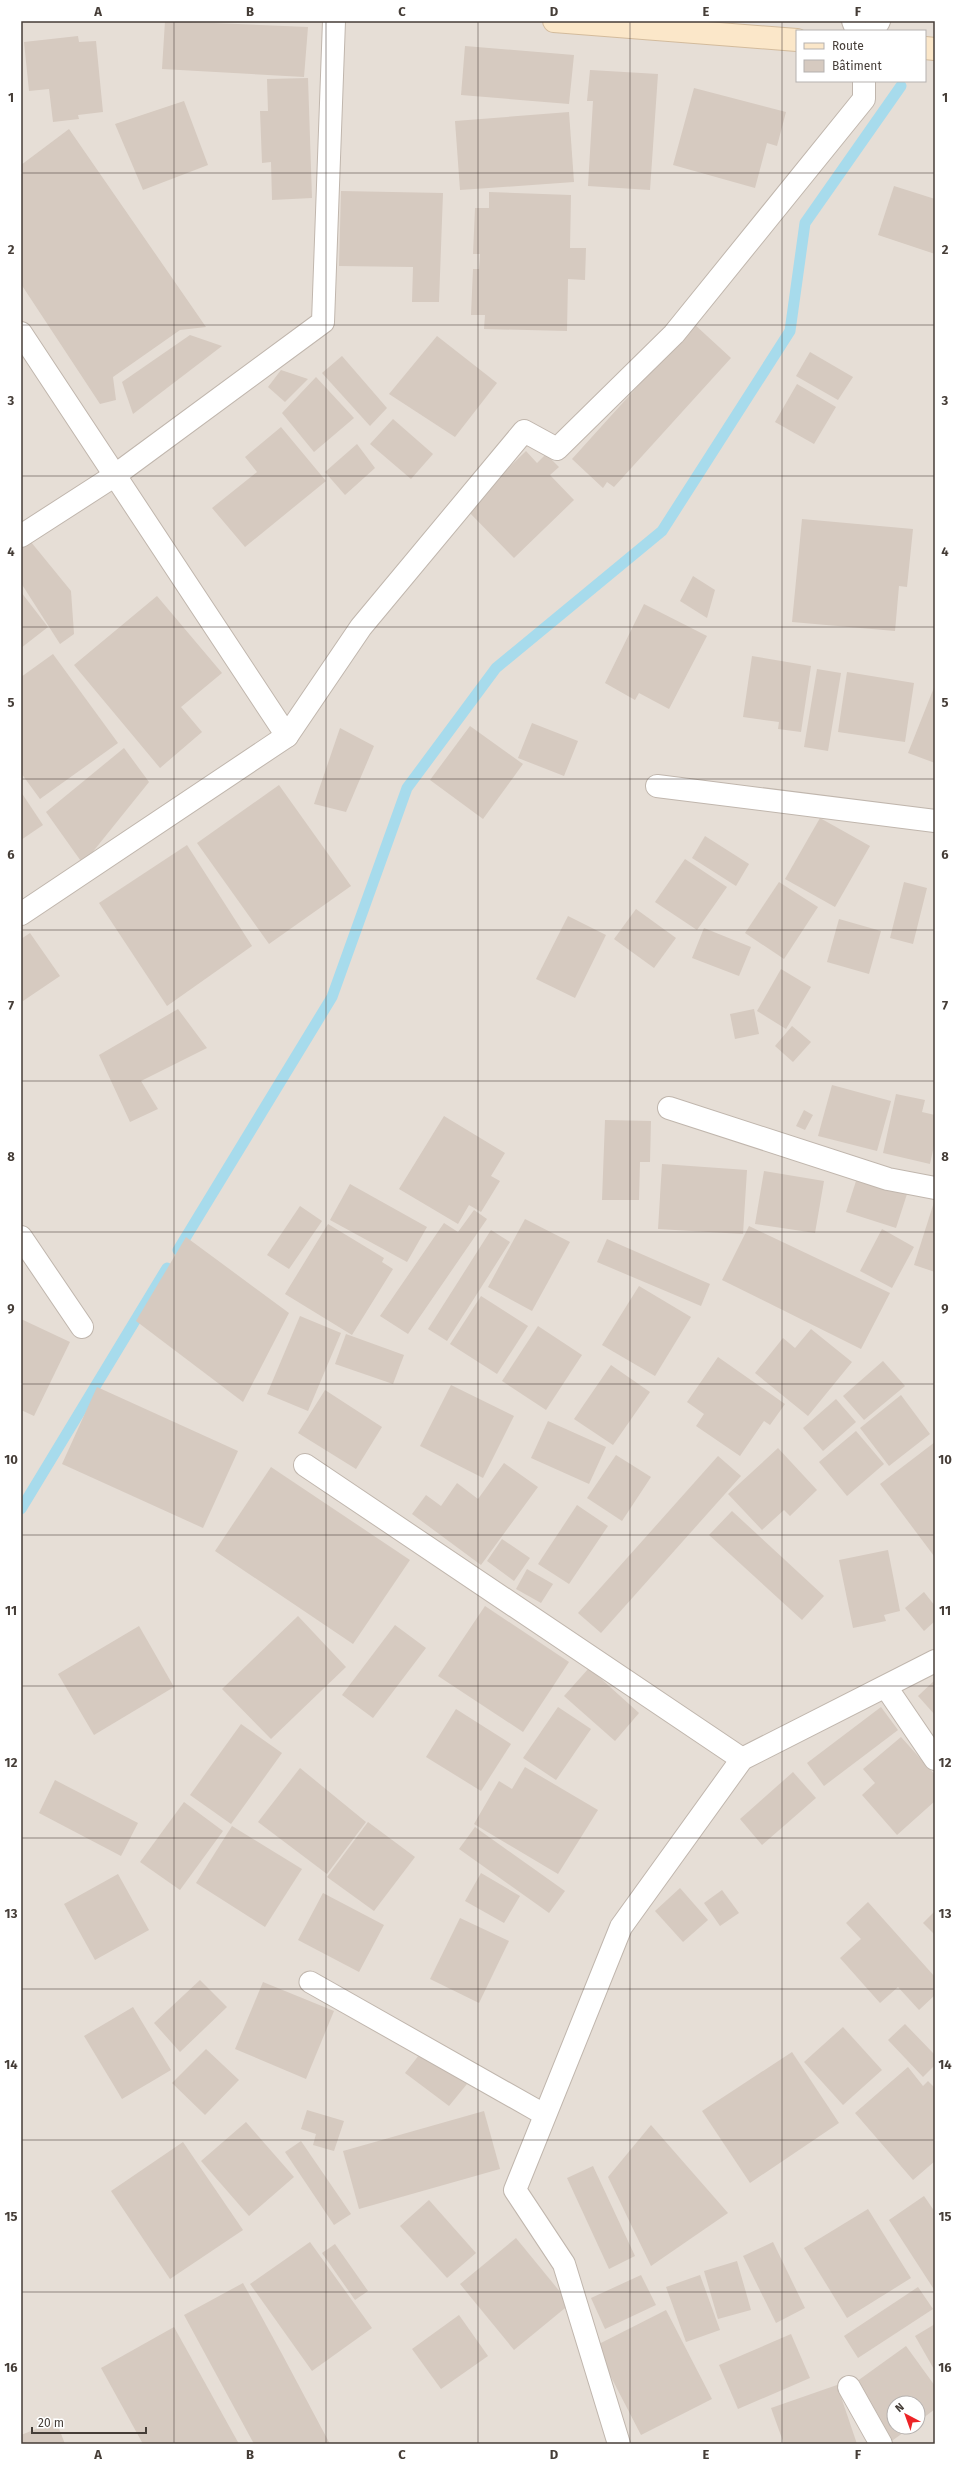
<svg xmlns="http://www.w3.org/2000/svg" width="956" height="2465" font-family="'Fira Sans',sans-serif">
  <rect width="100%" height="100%" fill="#f3ede7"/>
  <path fill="#e6ded6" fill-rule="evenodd" d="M 21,21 L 935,21 L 935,2444 L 21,2444 ZM 797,31 L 925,31 L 925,81 L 797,81 ZM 894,2403 L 918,2403 L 918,2427 L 894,2427 Z"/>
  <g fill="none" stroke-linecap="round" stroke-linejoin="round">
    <g stroke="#a7dbec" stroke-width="11">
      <path d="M 178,1250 L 332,997 L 407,788 L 496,668 L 662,531 L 790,331 L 805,223 L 901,86"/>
      <path d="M 21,1509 L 167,1268"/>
    </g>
  </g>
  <g fill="#d6cac0">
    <path d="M 165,21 L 308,27 L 304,77 L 162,69 Z"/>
    <path d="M 78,36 L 79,42 L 96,41 L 103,112 L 78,115 L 79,119 L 53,122 L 49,89 L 29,91 L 24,42 Z"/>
    <path d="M 465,46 L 574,55 L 569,104 L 461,95 Z"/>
    <path d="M 590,70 L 658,74 L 650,190 L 588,186 L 593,101 L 587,101 Z"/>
    <path d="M 308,78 L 312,198 L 272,200 L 271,162 L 262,163 L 260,111 L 268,111 L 267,79 Z"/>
    <path d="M 694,88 L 786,112 L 777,146 L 767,143 L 755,188 L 673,165 Z"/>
    <path d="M 184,101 L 208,165 L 143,190 L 115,124 Z"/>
    <path d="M 569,112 L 574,182 L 460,190 L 455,121 Z"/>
    <path d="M 69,129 L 206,327 L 180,330 L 113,377 L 116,400 L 100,404 L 21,284 L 21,165 Z"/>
    <path d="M 894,186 L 935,199 L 935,254 L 878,235 Z"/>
    <path d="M 341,191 L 443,193 L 439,302 L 412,302 L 413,267 L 339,266 Z"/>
    <path d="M 489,192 L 571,195 L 570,248 L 586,248 L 585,280 L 568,279 L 567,331 L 484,329 L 485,315 L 471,315 L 473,269 L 479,269 L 480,254 L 473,254 L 475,208 L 489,208 Z"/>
    <path d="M 694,324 L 731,358 L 614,487 L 607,482 L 603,488 L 572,459 Z"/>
    <path d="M 190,335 L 222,346 L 133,414 L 122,382 Z"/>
    <path d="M 437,336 L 497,383 L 455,437 L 389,394 Z"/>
    <path d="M 810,352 L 853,377 L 838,400 L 796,376 Z"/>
    <path d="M 342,356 L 387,408 L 370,426 L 322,373 Z"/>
    <path d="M 281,370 L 308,379 L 285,402 L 268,387 Z"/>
    <path d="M 316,377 L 354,418 L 314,452 L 282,413 Z"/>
    <path d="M 797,384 L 836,407 L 814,444 L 775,422 Z"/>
    <path d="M 393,419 L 433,454 L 411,479 L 370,444 Z"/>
    <path d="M 281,427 L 326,481 L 245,547 L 212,508 L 257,472 L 245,457 Z"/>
    <path d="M 357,444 L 375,468 L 345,495 L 325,472 Z"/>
    <path d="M 526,451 L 537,463 L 546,454 L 559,467 L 550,475 L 574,500 L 514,558 L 466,509 Z"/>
    <path d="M 802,519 L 913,529 L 907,587 L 899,586 L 895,631 L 792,622 Z"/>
    <path d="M 31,542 L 71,591 L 74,634 L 60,644 L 21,583 L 21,548 Z"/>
    <path d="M 693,576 L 715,590 L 707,618 L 680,601 Z"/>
    <path d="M 21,592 L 48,627 L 21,648 Z"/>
    <path d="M 157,596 L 222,673 L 181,707 L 202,732 L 160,768 L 74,665 Z"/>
    <path d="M 644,604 L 707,636 L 669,709 L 639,693 L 635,700 L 605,683 Z"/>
    <path d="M 53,654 L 118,743 L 40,799 L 21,773 L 21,677 Z"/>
    <path d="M 752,656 L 811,666 L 801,732 L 778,729 L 779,722 L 743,717 Z"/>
    <path d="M 817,669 L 841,673 L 828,751 L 804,747 Z"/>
    <path d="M 847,672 L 914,683 L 905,742 L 838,732 Z"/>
    <path d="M 935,685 L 935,763 L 908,753 Z"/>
    <path d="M 532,723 L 578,741 L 564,776 L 518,758 Z"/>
    <path d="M 470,726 L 523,764 L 483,819 L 430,780 Z"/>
    <path d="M 340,728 L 374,746 L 346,812 L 314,804 Z"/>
    <path d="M 124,748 L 149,782 L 83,864 L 46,812 Z"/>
    <path d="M 279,785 L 351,886 L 269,944 L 197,843 Z"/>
    <path d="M 21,792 L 43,825 L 21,840 Z"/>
    <path d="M 820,818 L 870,846 L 835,907 L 785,879 Z"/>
    <path d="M 705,836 L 749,864 L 736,886 L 692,858 Z"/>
    <path d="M 187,845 L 252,946 L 167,1006 L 99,903 Z"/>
    <path d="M 685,859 L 727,887 L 697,930 L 655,902 Z"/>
    <path d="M 779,882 L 818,907 L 784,959 L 745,933 Z"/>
    <path d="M 904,882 L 927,888 L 913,944 L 890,938 Z"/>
    <path d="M 636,909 L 676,938 L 654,968 L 614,939 Z"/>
    <path d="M 568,916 L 606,935 L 575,998 L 536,979 Z"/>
    <path d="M 839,919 L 881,931 L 869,974 L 827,962 Z"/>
    <path d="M 704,928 L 751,947 L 739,976 L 692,958 Z"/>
    <path d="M 30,933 L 60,976 L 23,1001 L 21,998 L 21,939 Z"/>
    <path d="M 781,969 L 811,987 L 786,1029 L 757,1011 Z"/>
    <path d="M 178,1009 L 207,1048 L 141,1081 L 158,1109 L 130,1122 L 99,1055 Z"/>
    <path d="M 754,1009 L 759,1034 L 735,1039 L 730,1014 Z"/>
    <path d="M 792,1026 L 811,1042 L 793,1062 L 775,1046 Z"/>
    <path d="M 832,1085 L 891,1101 L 877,1151 L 818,1136 Z"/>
    <path d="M 896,1094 L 925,1100 L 922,1112 L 935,1115 L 935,1141 L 930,1164 L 883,1153 Z"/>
    <path d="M 804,1110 L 813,1115 L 805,1130 L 796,1126 Z"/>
    <path d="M 444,1116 L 505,1153 L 491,1176 L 500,1181 L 481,1212 L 469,1205 L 458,1224 L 399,1189 Z"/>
    <path d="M 605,1120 L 651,1121 L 650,1162 L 640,1162 L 639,1200 L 602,1200 Z"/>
    <path d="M 662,1164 L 747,1170 L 743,1234 L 658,1229 Z"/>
    <path d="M 764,1171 L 824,1181 L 815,1233 L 755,1224 Z"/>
    <path d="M 857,1178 L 907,1194 L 896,1228 L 846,1212 Z"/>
    <path d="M 350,1184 L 427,1227 L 407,1262 L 330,1220 Z"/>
    <path d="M 935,1199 L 935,1272 L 914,1265 Z"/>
    <path d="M 300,1206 L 322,1221 L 289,1269 L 267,1255 Z"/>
    <path d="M 474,1210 L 487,1219 L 408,1334 L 380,1316 L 444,1223 L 458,1232 Z"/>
    <path d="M 525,1219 L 570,1242 L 532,1311 L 488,1287 Z"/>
    <path d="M 328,1224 L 384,1258 L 382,1262 L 393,1269 L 352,1335 L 285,1294 Z"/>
    <path d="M 749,1226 L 890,1293 L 861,1349 L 722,1280 Z"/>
    <path d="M 882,1229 L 914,1247 L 892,1288 L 860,1271 Z"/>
    <path d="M 491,1230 L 510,1242 L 447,1341 L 428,1329 Z"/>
    <path d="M 186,1237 L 289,1313 L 243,1402 L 136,1321 Z"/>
    <path d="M 607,1239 L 710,1284 L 701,1306 L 597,1262 Z"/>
    <path d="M 639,1286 L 691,1317 L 655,1376 L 602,1345 Z"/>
    <path d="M 481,1296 L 528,1326 L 497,1374 L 450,1344 Z"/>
    <path d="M 300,1316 L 341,1333 L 308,1411 L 267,1394 Z"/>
    <path d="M 21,1319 L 70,1342 L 34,1416 L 21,1410 Z"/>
    <path d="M 538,1326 L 582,1355 L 546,1410 L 502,1381 Z"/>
    <path d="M 811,1329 L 852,1362 L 808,1416 L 755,1373 L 783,1338 L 795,1348 Z"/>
    <path d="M 346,1334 L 404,1355 L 393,1384 L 335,1364 Z"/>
    <path d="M 718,1357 L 785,1404 L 770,1425 L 764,1421 L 740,1456 L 696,1426 L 704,1414 L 687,1402 Z"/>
    <path d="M 883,1361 L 905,1386 L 864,1420 L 843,1396 Z"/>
    <path d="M 611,1365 L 650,1392 L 613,1445 L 574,1419 Z"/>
    <path d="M 451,1385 L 514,1416 L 483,1478 L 420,1446 Z"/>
    <path d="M 97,1387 L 238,1451 L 203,1528 L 62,1464 Z"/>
    <path d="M 325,1390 L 382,1427 L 356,1469 L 298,1433 Z"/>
    <path d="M 901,1395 L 930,1434 L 889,1466 L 860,1428 Z"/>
    <path d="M 836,1399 L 856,1422 L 823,1451 L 803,1428 Z"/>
    <path d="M 548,1421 L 606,1447 L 589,1484 L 531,1458 Z"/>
    <path d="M 856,1431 L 884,1464 L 847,1496 L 819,1462 Z"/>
    <path d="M 935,1442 L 935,1555 L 934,1556 L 880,1484 Z"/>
    <path d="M 778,1448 L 817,1490 L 790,1516 L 784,1510 L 762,1530 L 728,1494 Z"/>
    <path d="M 616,1455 L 651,1477 L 622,1521 L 587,1498 Z"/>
    <path d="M 718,1456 L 741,1476 L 601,1633 L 578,1613 Z"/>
    <path d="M 504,1463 L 538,1487 L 481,1565 L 412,1514 L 426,1495 L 441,1506 L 457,1483 L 478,1499 Z"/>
    <path d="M 271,1467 L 410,1560 L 353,1644 L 215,1551 Z"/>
    <path d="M 577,1505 L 608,1526 L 569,1584 L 538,1564 Z"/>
    <path d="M 732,1511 L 824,1596 L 802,1620 L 709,1535 Z"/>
    <path d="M 502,1539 L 530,1558 L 514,1581 L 487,1561 Z"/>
    <path d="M 888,1550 L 900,1611 L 884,1615 L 886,1621 L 853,1628 L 839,1560 Z"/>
    <path d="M 527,1569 L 553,1584 L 541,1603 L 516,1589 Z"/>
    <path d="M 924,1592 L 935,1606 L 935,1621 L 924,1631 L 905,1608 Z"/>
    <path d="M 485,1606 L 569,1662 L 523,1732 L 438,1676 Z"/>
    <path d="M 298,1616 L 346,1667 L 271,1739 L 222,1689 Z"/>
    <path d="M 395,1625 L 426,1648 L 373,1718 L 342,1695 Z"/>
    <path d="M 139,1626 L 174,1687 L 94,1735 L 58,1674 Z"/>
    <path d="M 589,1668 L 639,1713 L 615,1741 L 564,1696 Z"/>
    <path d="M 935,1680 L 935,1715 L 918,1696 Z"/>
    <path d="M 558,1707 L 591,1729 L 556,1780 L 523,1758 Z"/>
    <path d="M 881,1707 L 898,1730 L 824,1786 L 807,1763 Z"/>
    <path d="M 456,1709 L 511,1744 L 481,1791 L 426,1757 Z"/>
    <path d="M 241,1724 L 282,1753 L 231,1824 L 190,1795 Z"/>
    <path d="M 901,1737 L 935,1775 L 935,1801 L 897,1835 L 862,1795 L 875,1783 L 863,1769 Z"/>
    <path d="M 525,1767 L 598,1810 L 558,1874 L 474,1824 L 499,1781 L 512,1789 Z"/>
    <path d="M 300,1768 L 366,1822 L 327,1874 L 258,1822 Z"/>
    <path d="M 793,1772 L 816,1798 L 762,1845 L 740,1819 Z"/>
    <path d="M 55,1780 L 138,1823 L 121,1856 L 39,1813 Z"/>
    <path d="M 184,1802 L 223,1831 L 180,1890 L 140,1862 Z"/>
    <path d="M 368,1822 L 415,1857 L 374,1911 L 327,1877 Z"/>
    <path d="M 232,1826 L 302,1869 L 265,1927 L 196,1883 Z"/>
    <path d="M 475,1827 L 565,1891 L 549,1913 L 459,1849 Z"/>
    <path d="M 481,1873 L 520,1896 L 504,1923 L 465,1901 Z"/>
    <path d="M 118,1874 L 149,1930 L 95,1960 L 64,1904 Z"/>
    <path d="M 680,1888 L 708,1920 L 683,1942 L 655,1911 Z"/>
    <path d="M 722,1890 L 739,1913 L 720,1926 L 704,1903 Z"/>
    <path d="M 323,1893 L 384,1925 L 359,1972 L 298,1940 Z"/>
    <path d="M 868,1902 L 935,1977 L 935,1995 L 919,2010 L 898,1987 L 880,2003 L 840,1958 L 861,1939 L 846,1923 Z"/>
    <path d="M 935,1911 L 935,1935 L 923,1923 Z"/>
    <path d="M 460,1918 L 509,1941 L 479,2003 L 430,1979 Z"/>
    <path d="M 200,1980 L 227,2007 L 180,2052 L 154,2023 Z"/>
    <path d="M 263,1982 L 334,2011 L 306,2079 L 235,2049 Z"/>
    <path d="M 133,2007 L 171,2070 L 122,2099 L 84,2036 Z"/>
    <path d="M 905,2024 L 935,2055 L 935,2065 L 923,2077 L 888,2040 Z"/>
    <path d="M 843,2027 L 882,2070 L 843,2105 L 804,2062 Z"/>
    <path d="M 206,2049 L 239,2080 L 205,2115 L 172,2083 Z"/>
    <path d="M 423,2050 L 467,2084 L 449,2106 L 405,2073 Z"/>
    <path d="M 792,2052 L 839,2123 L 750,2183 L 702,2111 Z"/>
    <path d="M 908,2067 L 923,2086 L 928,2081 L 935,2088 L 935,2161 L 913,2180 L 855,2113 Z"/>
    <path d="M 307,2110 L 344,2121 L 334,2151 L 313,2145 L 316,2134 L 301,2129 Z"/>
    <path d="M 484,2111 L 500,2169 L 359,2209 L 343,2151 Z"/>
    <path d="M 246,2122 L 294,2177 L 249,2216 L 201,2161 Z"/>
    <path d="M 651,2125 L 728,2213 L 651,2266 L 608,2177 Z"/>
    <path d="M 301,2141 L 351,2214 L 334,2225 L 285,2152 Z"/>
    <path d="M 183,2142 L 243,2230 L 170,2279 L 111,2191 Z"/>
    <path d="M 593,2166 L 635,2256 L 609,2269 L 567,2178 Z"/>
    <path d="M 924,2196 L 935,2212 L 935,2291 L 889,2220 Z"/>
    <path d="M 429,2200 L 476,2253 L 447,2278 L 400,2226 Z"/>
    <path d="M 868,2209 L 911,2278 L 847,2318 L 804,2248 Z"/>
    <path d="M 516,2238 L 570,2304 L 514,2350 L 460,2284 Z"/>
    <path d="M 310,2242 L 372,2328 L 312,2371 L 250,2284 Z"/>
    <path d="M 773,2242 L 805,2308 L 776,2323 L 743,2256 Z"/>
    <path d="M 335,2244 L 368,2291 L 355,2300 L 322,2253 Z"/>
    <path d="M 737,2261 L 751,2310 L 718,2319 L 704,2271 Z"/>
    <path d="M 641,2275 L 656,2305 L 605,2329 L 591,2298 Z"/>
    <path d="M 700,2275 L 720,2330 L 686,2342 L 666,2287 Z"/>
    <path d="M 243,2283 L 282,2354 L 330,2444 L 254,2444 L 184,2315 Z"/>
    <path d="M 918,2287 L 933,2309 L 858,2358 L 844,2336 Z"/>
    <path d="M 666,2310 L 712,2399 L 641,2435 L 595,2346 Z"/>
    <path d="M 459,2315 L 488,2356 L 441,2389 L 412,2349 Z"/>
    <path d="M 935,2324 L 935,2371 L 915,2336 Z"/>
    <path d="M 174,2327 L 239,2444 L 143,2444 L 101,2368 Z"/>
    <path d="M 791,2334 L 810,2378 L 738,2409 L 719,2365 Z"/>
    <path d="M 906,2346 L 935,2386 L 935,2409 L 918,2422 L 918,2403 L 894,2403 L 894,2427 L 911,2427 L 889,2443 L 849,2387 Z"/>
    <path d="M 837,2385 L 857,2444 L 784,2444 L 771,2408 Z"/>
    <path d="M 56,2421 L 65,2444 L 21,2444 L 21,2435 Z"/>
  </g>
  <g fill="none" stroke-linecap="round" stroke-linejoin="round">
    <defs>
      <path id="lane" d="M 310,1982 L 545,2115"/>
      <g id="street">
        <path d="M 853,21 L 857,31"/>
        <path d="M 873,31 L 879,21"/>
        <path d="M 21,333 L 287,736"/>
        <path d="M 21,536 L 114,476 L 323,322 L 334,21"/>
        <path d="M 657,786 L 935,821"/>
        <path d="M 21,914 L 287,736 L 361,627 L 524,431 L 557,449 L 674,334 L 864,99 L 864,81"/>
        <path d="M 669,1108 L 888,1179 L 935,1188"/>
        <path d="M 21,1237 L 82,1327"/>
        <path d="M 305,1465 L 742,1759"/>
        <path d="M 886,1687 L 935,1759"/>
        <path d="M 849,2387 L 881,2444"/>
        <path d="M 619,2444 L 564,2264 L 515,2190 L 621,1927 L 742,1759 L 935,1661"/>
      </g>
      <g id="secondary">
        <path d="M 554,21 L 797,40"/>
        <path d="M 925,48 L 935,49"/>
      </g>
    </defs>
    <use href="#lane" stroke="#c0b6ad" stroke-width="23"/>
    <use href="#street" stroke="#c0b6ad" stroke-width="24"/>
    <use href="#secondary" stroke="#d3bb9c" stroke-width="24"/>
    <use href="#lane" stroke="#fff" stroke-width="21"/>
    <use href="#street" stroke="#fff" stroke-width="22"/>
    <use href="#secondary" stroke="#fbe7c9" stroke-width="22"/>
  </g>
  <path fill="none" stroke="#453d37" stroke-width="1" stroke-opacity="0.55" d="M 174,21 L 174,2444M 326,21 L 326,2444M 478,21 L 478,2444M 630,21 L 630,2444M 782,21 L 782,2444M 21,173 L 935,173M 21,325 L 935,325M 21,476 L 935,476M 21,627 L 935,627M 21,779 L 935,779M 21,930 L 935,930M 21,1081 L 935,1081M 21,1232 L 935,1232M 21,1384 L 935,1384M 21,1535 L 935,1535M 21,1686 L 935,1686M 21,1838 L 935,1838M 21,1989 L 935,1989M 21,2140 L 935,2140M 21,2292 L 935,2292"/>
  <rect width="956" height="2465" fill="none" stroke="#ffffff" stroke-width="44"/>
  <rect x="796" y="30" width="130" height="52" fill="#ffffff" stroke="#b5b1af"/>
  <rect x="804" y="43" width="20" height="6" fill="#fbe7c9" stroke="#b5b1af"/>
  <text x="832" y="50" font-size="12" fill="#453d37">Route</text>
  <rect x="804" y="60" width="20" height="12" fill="#d6cac0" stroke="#b5b1af"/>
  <text x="832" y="70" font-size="12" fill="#453d37">Bâtiment</text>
  <g transform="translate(906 2415) rotate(319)"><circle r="19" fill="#ffffff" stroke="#b5b1af"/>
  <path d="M0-3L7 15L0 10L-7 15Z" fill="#ed2427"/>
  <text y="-6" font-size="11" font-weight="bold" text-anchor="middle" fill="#453d37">N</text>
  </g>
  <path d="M32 2427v6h114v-6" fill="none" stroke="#453d37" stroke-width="2"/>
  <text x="38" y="2427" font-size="12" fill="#453d37" stroke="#ffffff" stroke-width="3" paint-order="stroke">20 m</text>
  <rect x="22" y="22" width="912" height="2421" fill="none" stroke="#453d37" stroke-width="1.5"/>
  <g font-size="13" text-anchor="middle" font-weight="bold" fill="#453d37">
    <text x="98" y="16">A</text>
    <text x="250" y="16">B</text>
    <text x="402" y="16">C</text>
    <text x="554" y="16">D</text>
    <text x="706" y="16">E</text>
    <text x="858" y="16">F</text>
    <text x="11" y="102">1</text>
    <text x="945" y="102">1</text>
    <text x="11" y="254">2</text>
    <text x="945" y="254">2</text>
    <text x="11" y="405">3</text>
    <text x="945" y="405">3</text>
    <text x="11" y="556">4</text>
    <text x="945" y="556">4</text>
    <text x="11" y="707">5</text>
    <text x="945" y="707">5</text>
    <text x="11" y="859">6</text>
    <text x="945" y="859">6</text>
    <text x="11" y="1010">7</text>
    <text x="945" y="1010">7</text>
    <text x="11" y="1161">8</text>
    <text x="945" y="1161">8</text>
    <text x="11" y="1313">9</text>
    <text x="945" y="1313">9</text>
    <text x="11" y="1464">10</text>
    <text x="945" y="1464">10</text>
    <text x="11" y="1615">11</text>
    <text x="945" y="1615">11</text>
    <text x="11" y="1767">12</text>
    <text x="945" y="1767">12</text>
    <text x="11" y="1918">13</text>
    <text x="945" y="1918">13</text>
    <text x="11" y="2069">14</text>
    <text x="945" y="2069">14</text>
    <text x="11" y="2221">15</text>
    <text x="945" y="2221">15</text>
    <text x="11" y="2372">16</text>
    <text x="945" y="2372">16</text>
    <text x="98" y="2459">A</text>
    <text x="250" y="2459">B</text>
    <text x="402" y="2459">C</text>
    <text x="554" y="2459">D</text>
    <text x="706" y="2459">E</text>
    <text x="858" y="2459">F</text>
  </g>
</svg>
